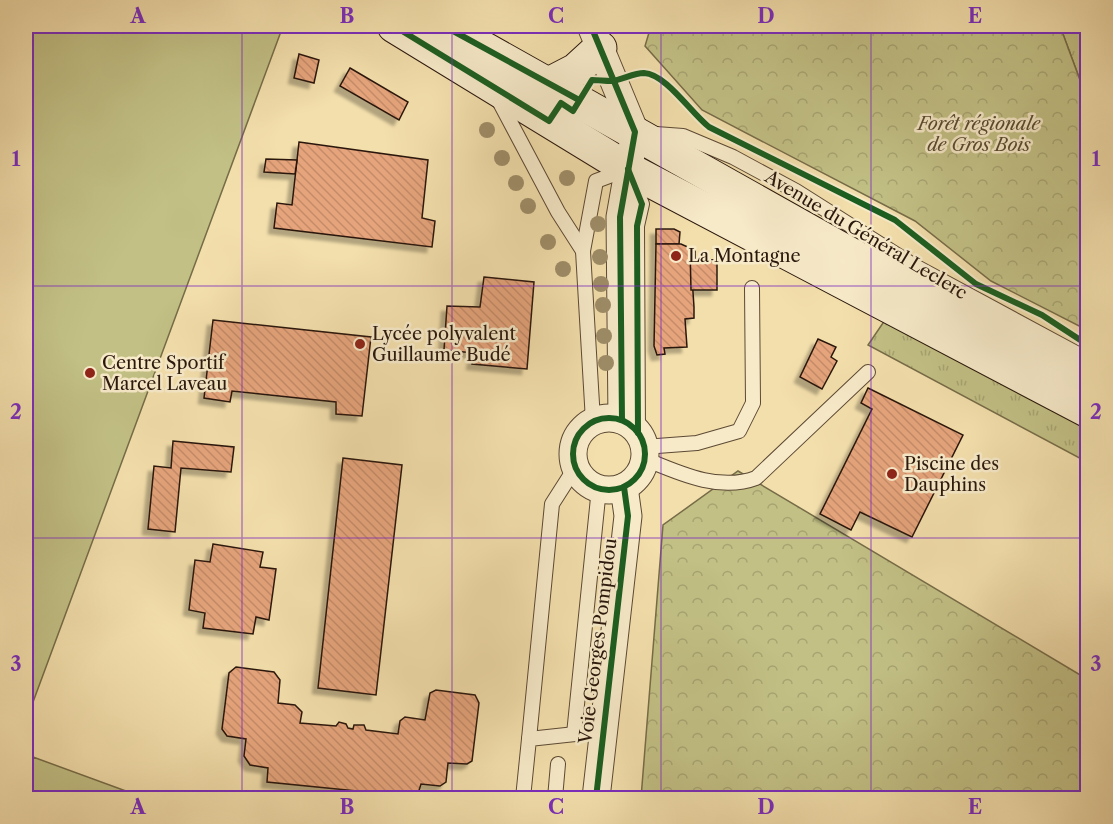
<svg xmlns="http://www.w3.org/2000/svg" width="1113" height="824" font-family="'Libre Caslon Text',serif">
  <defs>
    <pattern id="grass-tufts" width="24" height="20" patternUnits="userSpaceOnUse" patternTransform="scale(1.5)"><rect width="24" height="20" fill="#c2c085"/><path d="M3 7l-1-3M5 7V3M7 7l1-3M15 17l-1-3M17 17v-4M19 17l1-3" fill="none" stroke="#a7a472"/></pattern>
    <pattern id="forest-crowns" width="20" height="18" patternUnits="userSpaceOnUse" patternTransform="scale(1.5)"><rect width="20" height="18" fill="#c2c085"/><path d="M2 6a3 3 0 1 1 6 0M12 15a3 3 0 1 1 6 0" fill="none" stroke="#a7a472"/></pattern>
    <pattern id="building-back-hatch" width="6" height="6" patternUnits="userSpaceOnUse" patternTransform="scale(1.5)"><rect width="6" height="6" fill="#e5a47b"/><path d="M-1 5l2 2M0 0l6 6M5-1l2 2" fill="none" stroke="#c58c69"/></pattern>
    <filter id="shadow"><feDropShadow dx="-5.5" dy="5.5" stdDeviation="1.5" flood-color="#0004"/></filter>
  </defs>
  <rect width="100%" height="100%" fill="#f3dfac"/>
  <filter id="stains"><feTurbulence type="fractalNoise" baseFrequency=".00333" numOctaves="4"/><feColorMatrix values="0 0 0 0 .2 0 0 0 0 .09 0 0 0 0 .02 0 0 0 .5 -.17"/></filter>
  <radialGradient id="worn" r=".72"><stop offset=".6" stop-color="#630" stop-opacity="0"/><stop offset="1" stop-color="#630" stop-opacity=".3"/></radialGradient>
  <g fill="url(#grass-tufts)" stroke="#766c48" stroke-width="1.5">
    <path d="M 1060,26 L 1087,26 L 1087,99 Z"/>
    <path d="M 885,320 L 1087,422 L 1087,462 L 868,345 Z"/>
  </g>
  <g fill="url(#forest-crowns)" stroke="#766c48" stroke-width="1.5">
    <path d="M 651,26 L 1060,26 L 1087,99 L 1087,330 L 991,281 L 915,221 L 702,110 L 645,46 Z"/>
    <path d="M 738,471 L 1087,679 L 1087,798 L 641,798 L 663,525 Z"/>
  </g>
  <g fill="#c2c085" stroke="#766c48" stroke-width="1.5">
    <path d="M 26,26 L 283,26 L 26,721 Z"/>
    <path d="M 33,757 L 145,798 L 26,798 L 26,778 Z"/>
  </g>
  <g fill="url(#building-back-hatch)" stroke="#2a170c" stroke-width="1.5" filter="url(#shadow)">
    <path d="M 299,54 L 319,60 L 314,83 L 294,78 Z"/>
    <path d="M 350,68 L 408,102 L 399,120 L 340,86 Z"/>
    <path d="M 299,142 L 428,160 L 422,218 L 435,221 L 432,247 L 274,228 L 277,203 L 292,205 Z"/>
    <path d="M 266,159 L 297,160 L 295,174 L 264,172 Z"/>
    <path d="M 656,229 L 674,229 L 680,232 L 679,244 L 656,244 Z"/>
    <path d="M 656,244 L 681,244 L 690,248 L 694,307 L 694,318 L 685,319 L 687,347 L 664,348 L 665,354 L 657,355 L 654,346 Z"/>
    <path d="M 690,248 L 695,251 L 695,259 L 717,260 L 717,290 L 691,290 Z"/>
    <path d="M 484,277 L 534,282 L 527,369 L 472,364 L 474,353 L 444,350 L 447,306 L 480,307 Z"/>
    <path d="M 213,320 L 371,337 L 362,416 L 336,414 L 336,402 L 232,391 L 230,402 L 204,398 Z"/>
    <path d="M 818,339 L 836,347 L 831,357 L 837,361 L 822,389 L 800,377 Z"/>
    <path d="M 868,388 L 963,435 L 912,537 L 860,512 L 851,530 L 820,514 L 872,409 L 861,403 Z"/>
    <path d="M 173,441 L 234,447 L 231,472 L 181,468 L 175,532 L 148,529 L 154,466 L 171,468 Z"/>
    <path d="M 343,458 L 402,465 L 376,695 L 318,688 Z"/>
    <path d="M 213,544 L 263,552 L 260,567 L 276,569 L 269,620 L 256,617 L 253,634 L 203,628 L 205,613 L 189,610 L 195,560 L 210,562 Z"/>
    <path d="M 236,667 L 274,672 L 280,680 L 278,703 L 295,705 L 302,712 L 300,723 L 336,726 L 339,722 L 346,724 L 348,728 L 353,729 L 354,725 L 364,725 L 366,730 L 398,734 L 400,721 L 405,717 L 425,720 L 430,693 L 436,690 L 475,695 L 479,703 L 472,761 L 467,764 L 448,763 L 446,782 L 440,786 L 421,784 L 417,797 L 267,782 L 268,768 L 250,765 L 244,756 L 246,739 L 227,736 L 222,729 L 229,673 Z"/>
  </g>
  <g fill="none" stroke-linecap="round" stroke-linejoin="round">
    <defs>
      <g id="service">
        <path d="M 498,99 L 558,212 L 583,251"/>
        <path d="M 656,134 L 683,136 L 733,157 L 796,191 L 913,265 L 1076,353 L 1088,364"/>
        <path d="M 593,421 L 583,251 L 596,181 L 628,169 L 642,204 L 637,226 L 638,433"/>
        <path d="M 644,447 L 697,443 L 739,431 L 753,403 L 752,288"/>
        <path d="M 645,459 C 679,473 719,492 756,478 L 868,372"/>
        <path d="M 574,734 L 599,488"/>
        <path d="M 529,739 L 552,504 L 575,468"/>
        <path d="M 523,798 L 529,739 L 603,731"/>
        <path d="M 555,798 L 558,764"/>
      </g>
      <g id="minor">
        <path d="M 591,26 L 635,132 L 620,217 L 622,420"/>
        <circle cx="609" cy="454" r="36"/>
        <path d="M 596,798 L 628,516 L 624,487"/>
      </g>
      <g id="secondary">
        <path d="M 394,26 L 628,169 L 1088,411"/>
        <path d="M 444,26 L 971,322 L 1088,382"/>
        <path d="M 549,84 L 576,70 L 600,48"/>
      </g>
    </defs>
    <use href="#service" stroke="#5c4934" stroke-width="16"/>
    <use href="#minor" stroke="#5c4934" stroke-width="29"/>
    <use href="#secondary" stroke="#2a170c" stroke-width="35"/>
    <use href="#service" stroke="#f7eac9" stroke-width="14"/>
    <use href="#minor" stroke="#f7eac9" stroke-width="27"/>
    <use href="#secondary" stroke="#f7eac9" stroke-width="33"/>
    <defs>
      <g id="cycleway">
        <path d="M 394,26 L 549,121 L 561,103 L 573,111 L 592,80 C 598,80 605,81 611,81 C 622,80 633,73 644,73 C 666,74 691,113 709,127 L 895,220 L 976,284 L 1042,315 L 1088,345"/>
        <path d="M 444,26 L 579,100"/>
        <path d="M 591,26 L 635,132 L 620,217 L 622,420"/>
        <path d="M 628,169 L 642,204 L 637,226 L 638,433"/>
        <circle cx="609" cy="454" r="36"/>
        <path d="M 596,798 L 628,516 L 624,487"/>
      </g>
    </defs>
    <use href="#cycleway" stroke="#f7eac9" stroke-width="10"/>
    <use href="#cycleway" stroke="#1b5e20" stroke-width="6"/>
  </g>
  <g fill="#9e8d68">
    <circle cx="487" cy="130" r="8"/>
    <circle cx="502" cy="158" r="8"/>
    <circle cx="567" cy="178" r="8"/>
    <circle cx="516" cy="183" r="8"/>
    <circle cx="528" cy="206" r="8"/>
    <circle cx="598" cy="224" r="8"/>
    <circle cx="548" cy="242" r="8"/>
    <circle cx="600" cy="257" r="8"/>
    <circle cx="563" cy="269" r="8"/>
    <circle cx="601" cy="284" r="8"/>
    <circle cx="603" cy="305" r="8"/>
    <circle cx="604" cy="336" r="8"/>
    <circle cx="606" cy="363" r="8"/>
  </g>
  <path fill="none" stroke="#7b2cbf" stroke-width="1.5" stroke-opacity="0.55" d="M 242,26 L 242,798M 452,26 L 452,798M 661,26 L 661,798M 871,26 L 871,798M 26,286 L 1088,286M 26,538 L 1088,538"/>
  <g fill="#8f2418" stroke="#f7eac9" stroke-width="2">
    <circle cx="676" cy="256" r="6"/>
    <circle cx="360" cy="344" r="6"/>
    <circle cx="90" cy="373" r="6"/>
    <circle cx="892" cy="474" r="6"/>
  </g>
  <g text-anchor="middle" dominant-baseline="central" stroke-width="5" stroke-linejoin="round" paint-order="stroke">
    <g font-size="18" font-style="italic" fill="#584a30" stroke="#f7eac9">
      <text x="979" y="124">Forêt régionale<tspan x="979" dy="21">de Gros Bois</tspan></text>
    </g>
    <g font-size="18" fill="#2a170c" stroke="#f7eac9">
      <text transform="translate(866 235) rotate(31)">Avenue du Général Leclerc</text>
      <text transform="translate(598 641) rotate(-83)">Voie Georges Pompidou</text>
    </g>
    <g font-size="18" fill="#2a170c" stroke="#f7eac9" text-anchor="start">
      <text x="688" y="256">La Montagne</text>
      <text x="372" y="334">Lycée polyvalent<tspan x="372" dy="21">Guillaume Budé</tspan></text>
      <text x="102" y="363">Centre Sportif<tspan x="102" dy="21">Marcel Laveau</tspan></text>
      <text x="904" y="464">Piscine des<tspan x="904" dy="21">Dauphins</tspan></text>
    </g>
  </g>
  <rect width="1113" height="824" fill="none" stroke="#f3dfac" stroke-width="66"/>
  <rect x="33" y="33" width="1047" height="758" fill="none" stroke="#7b2cbf" stroke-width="2"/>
  <g font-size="20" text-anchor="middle" font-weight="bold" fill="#7b2cbf">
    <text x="138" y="23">A</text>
    <text x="347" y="23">B</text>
    <text x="556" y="23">C</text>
    <text x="766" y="23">D</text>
    <text x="975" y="23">E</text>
    <text x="16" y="166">1</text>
    <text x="1096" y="166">1</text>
    <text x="16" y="419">2</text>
    <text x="1096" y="419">2</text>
    <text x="16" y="671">3</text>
    <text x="1096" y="671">3</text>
    <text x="138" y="814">A</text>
    <text x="347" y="814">B</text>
    <text x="556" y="814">C</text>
    <text x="766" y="814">D</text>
    <text x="975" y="814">E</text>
  </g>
  <rect width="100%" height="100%" filter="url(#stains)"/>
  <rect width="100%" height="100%" fill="url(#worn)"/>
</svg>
